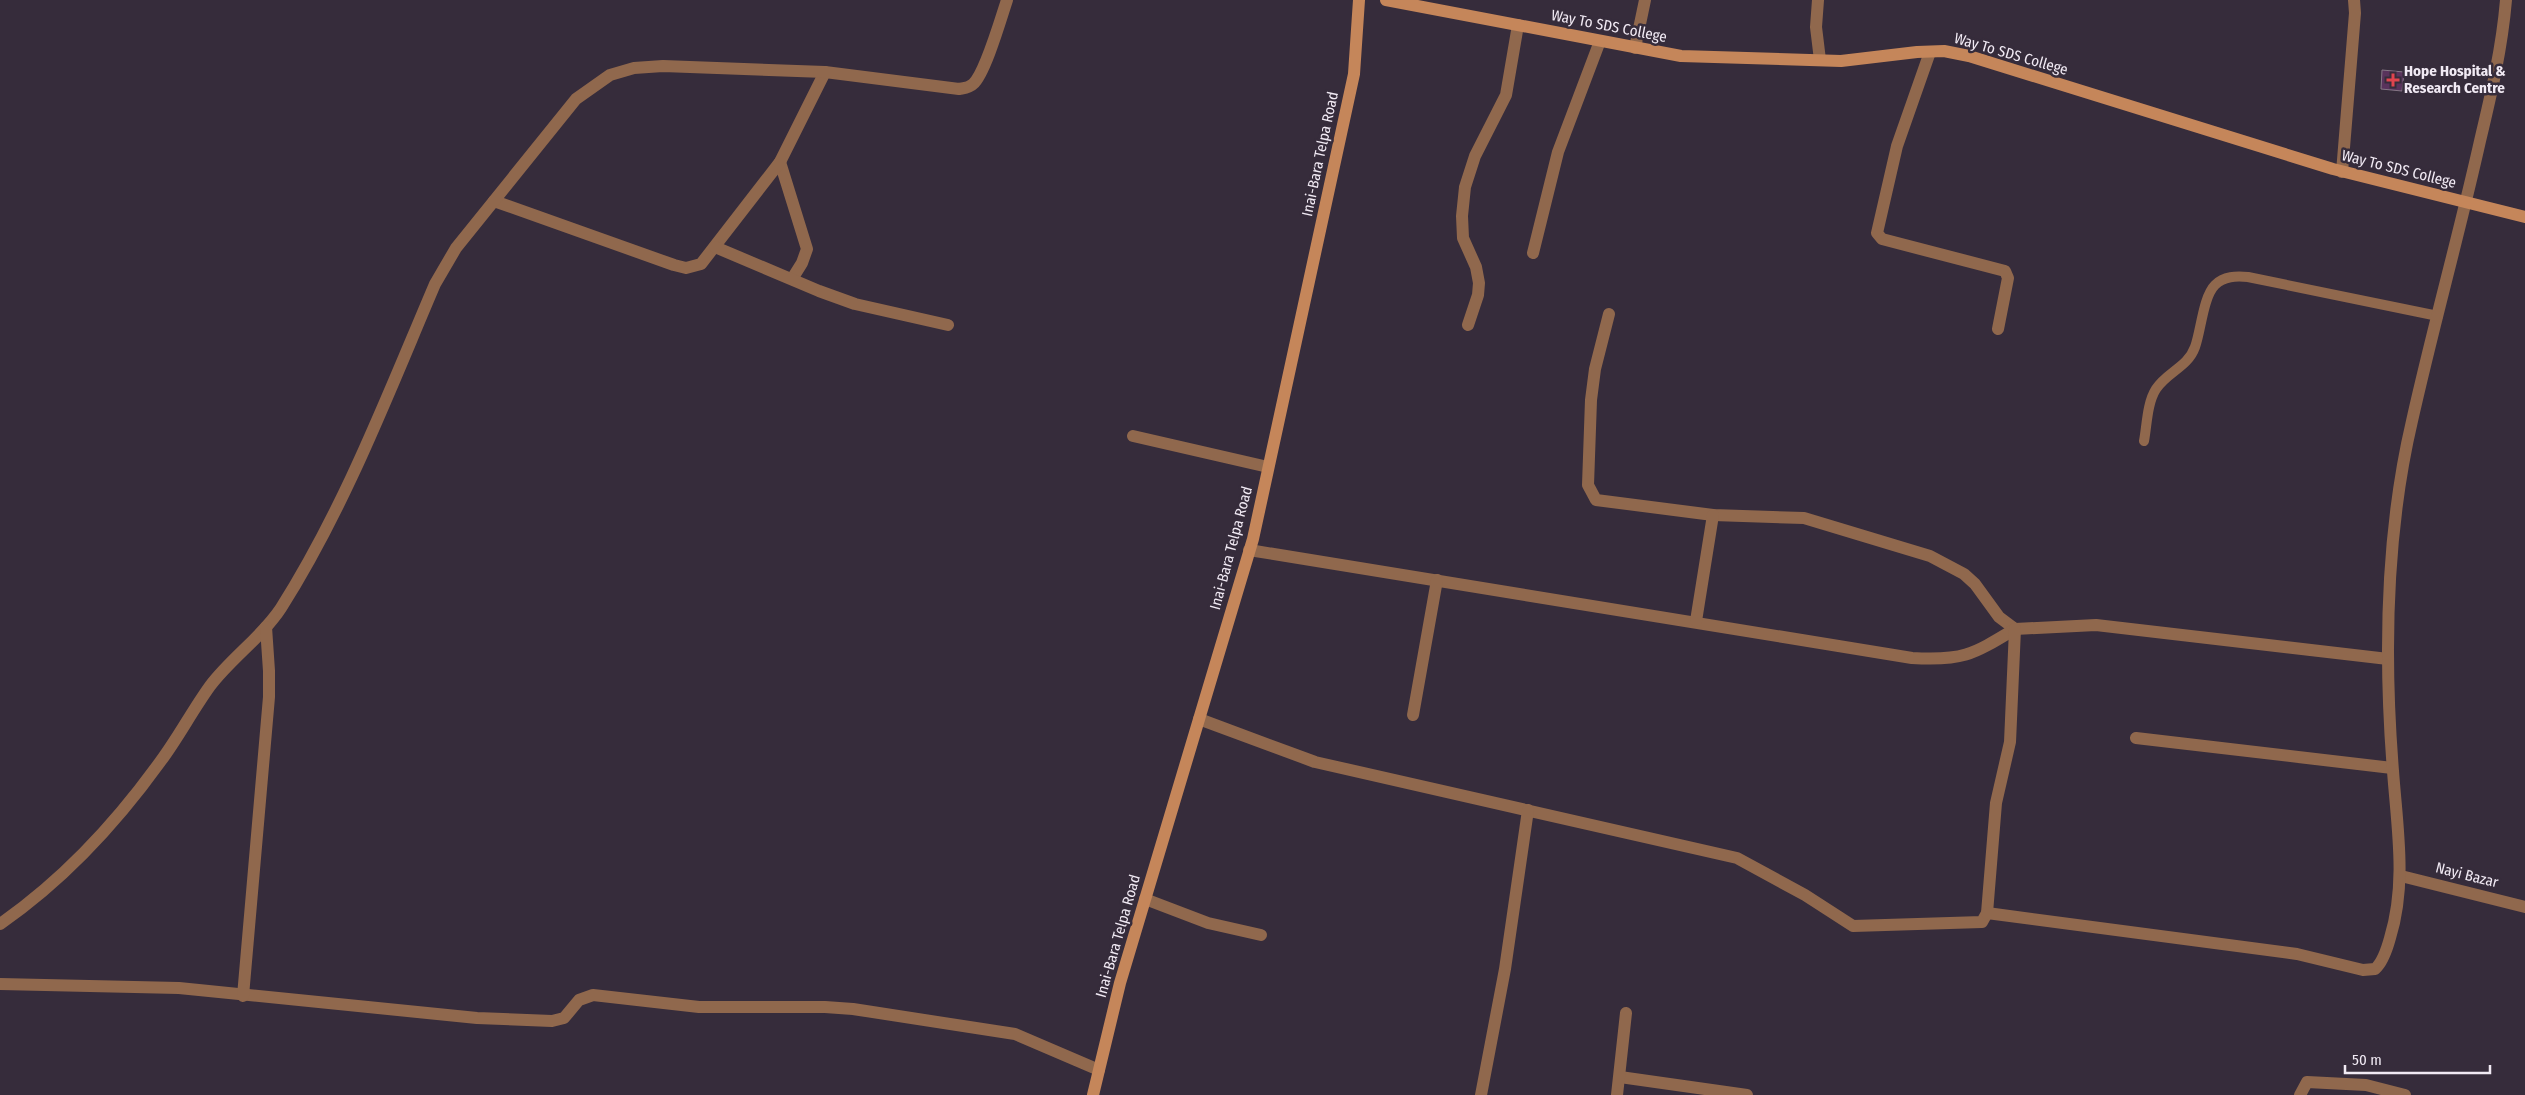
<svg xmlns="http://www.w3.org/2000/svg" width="2525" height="1095" font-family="'Fira Sans Condensed',sans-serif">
  <rect width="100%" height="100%" fill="#362c3b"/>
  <path fill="#59335c" stroke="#867786" d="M 2382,70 L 2404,72 L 2402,91 L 2381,89 Z"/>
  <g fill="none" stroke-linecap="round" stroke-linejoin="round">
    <path stroke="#90684d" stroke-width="10" d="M 2144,441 C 2147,425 2147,403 2156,389 C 2167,372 2188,367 2195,347 C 2201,331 2203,297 2215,285 C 2224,276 2236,276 2248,277 L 2438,316"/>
    <g stroke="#90684d" stroke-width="12">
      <path d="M 1818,0 L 1816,27 L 1820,60"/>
      <path d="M 1635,48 L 1645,0"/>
      <path d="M 1930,52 L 1897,146 L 1877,233 L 1882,239 L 2005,271 L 2008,278 L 1998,329"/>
      <path d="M 780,162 L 807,249 L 802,263 L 792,279"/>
      <path d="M 2342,172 L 2355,13 L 2354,0"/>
      <path d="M 494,201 L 674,265 L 686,268 L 701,264 L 780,162 L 825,72"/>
      <path d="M 715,247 L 819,291 L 855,304 L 948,325"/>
      <path d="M 1533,253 L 1558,152 L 1600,41"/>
      <path d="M 1609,314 L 1595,369 L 1591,400 L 1588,485 L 1596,500 L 1713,515 L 1804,518 L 1930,556 L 1964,574 L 1975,584 L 1999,617 L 2015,629 L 2096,625 L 2388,659"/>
      <path d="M 1468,325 L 1478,295 L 1479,283 L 1476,267 L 1463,238 L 1462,216 L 1465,187 L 1475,156 L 1506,95 L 1518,25"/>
      <path d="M 1133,436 L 1268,467"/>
      <path d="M 1249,550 L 1912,658 C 1963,661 1972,655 2015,629"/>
      <path d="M 1696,621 L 1713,515"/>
      <path d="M 1413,715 L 1437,580"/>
      <path d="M 1199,719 L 1315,762 L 1737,858 L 1805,895 L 1853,926 L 1982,922 L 1987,913 L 1996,803 L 2010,742 L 2015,629"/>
      <path d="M 2136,738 L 2392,768"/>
      <path d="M 2401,876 L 2525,907"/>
      <path d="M 1145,899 L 1208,923 L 1261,935"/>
      <path d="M 1987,913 L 2297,954 L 2363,970 L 2375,969 C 2383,962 2387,949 2390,938 C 2407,883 2397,827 2393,771 C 2384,658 2386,532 2412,421 C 2433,327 2459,235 2480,141 C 2491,95 2502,48 2506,0"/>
      <path d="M 0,924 C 62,881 116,823 160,762 C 178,738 192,711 210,686 C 231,658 262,637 281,608 C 345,507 388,394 435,284 L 456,248 L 576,99 L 610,75 L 634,68 L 663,66 L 825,72 L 959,89 C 964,88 969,88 973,84 C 985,74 1001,18 1007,0"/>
      <path d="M 0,984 L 179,988 L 477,1018 L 552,1021 L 564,1018 L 579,1000 L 593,995 L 699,1007 L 825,1007 L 853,1009 L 1015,1034 L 1099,1070"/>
      <path d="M 243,996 L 269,697 L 269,671 L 266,627"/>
      <path d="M 1620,1077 L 1747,1095"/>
      <path d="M 1481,1095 L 1505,969 L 1528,810"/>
      <path d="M 1617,1095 L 1626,1013"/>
      <path d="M 2300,1095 L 2307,1082 L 2366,1085 L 2405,1095"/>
    </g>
    <g stroke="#c5865a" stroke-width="12">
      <path d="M 1386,0 L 1681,56 L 1841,61 L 1917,52 L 1944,51 L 1969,56 L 2333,169 L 2525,217"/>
      <path d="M 1093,1095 L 1120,983 L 1253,539 L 1354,74 L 1359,0"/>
    </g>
  </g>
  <path fill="#e0444e" stroke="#362c3b" stroke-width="2" d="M2390.5 72.5h5v5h5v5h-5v5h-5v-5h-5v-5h5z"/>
  <g text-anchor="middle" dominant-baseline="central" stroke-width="5" stroke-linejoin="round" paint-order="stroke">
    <g font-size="15" fill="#f1eaf4" stroke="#362c3b">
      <text transform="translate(1609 26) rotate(11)">Way To SDS College</text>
      <text transform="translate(2011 54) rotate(16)">Way To SDS College</text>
      <text transform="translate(1320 154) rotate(-78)">Inai-Bara Telpa Road</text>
      <text transform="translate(2399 169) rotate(14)">Way To SDS College</text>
      <text transform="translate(1231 548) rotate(-75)">Inai-Bara Telpa Road</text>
      <text transform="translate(2467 875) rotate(14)">Nayi Bazar</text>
      <text transform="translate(1118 936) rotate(-74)">Inai-Bara Telpa Road</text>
    </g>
    <g font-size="15" font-weight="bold" fill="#f1eaf4" stroke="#362c3b" text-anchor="start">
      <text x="2404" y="71">Hope Hospital &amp;<tspan x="2404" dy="17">Research Centre</tspan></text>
    </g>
  </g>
  <path d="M2345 1065v8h145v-8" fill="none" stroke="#f1eaf4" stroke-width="2.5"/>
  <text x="2352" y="1065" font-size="15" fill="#f1eaf4" stroke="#362c3b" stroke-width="4" paint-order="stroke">50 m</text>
</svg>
